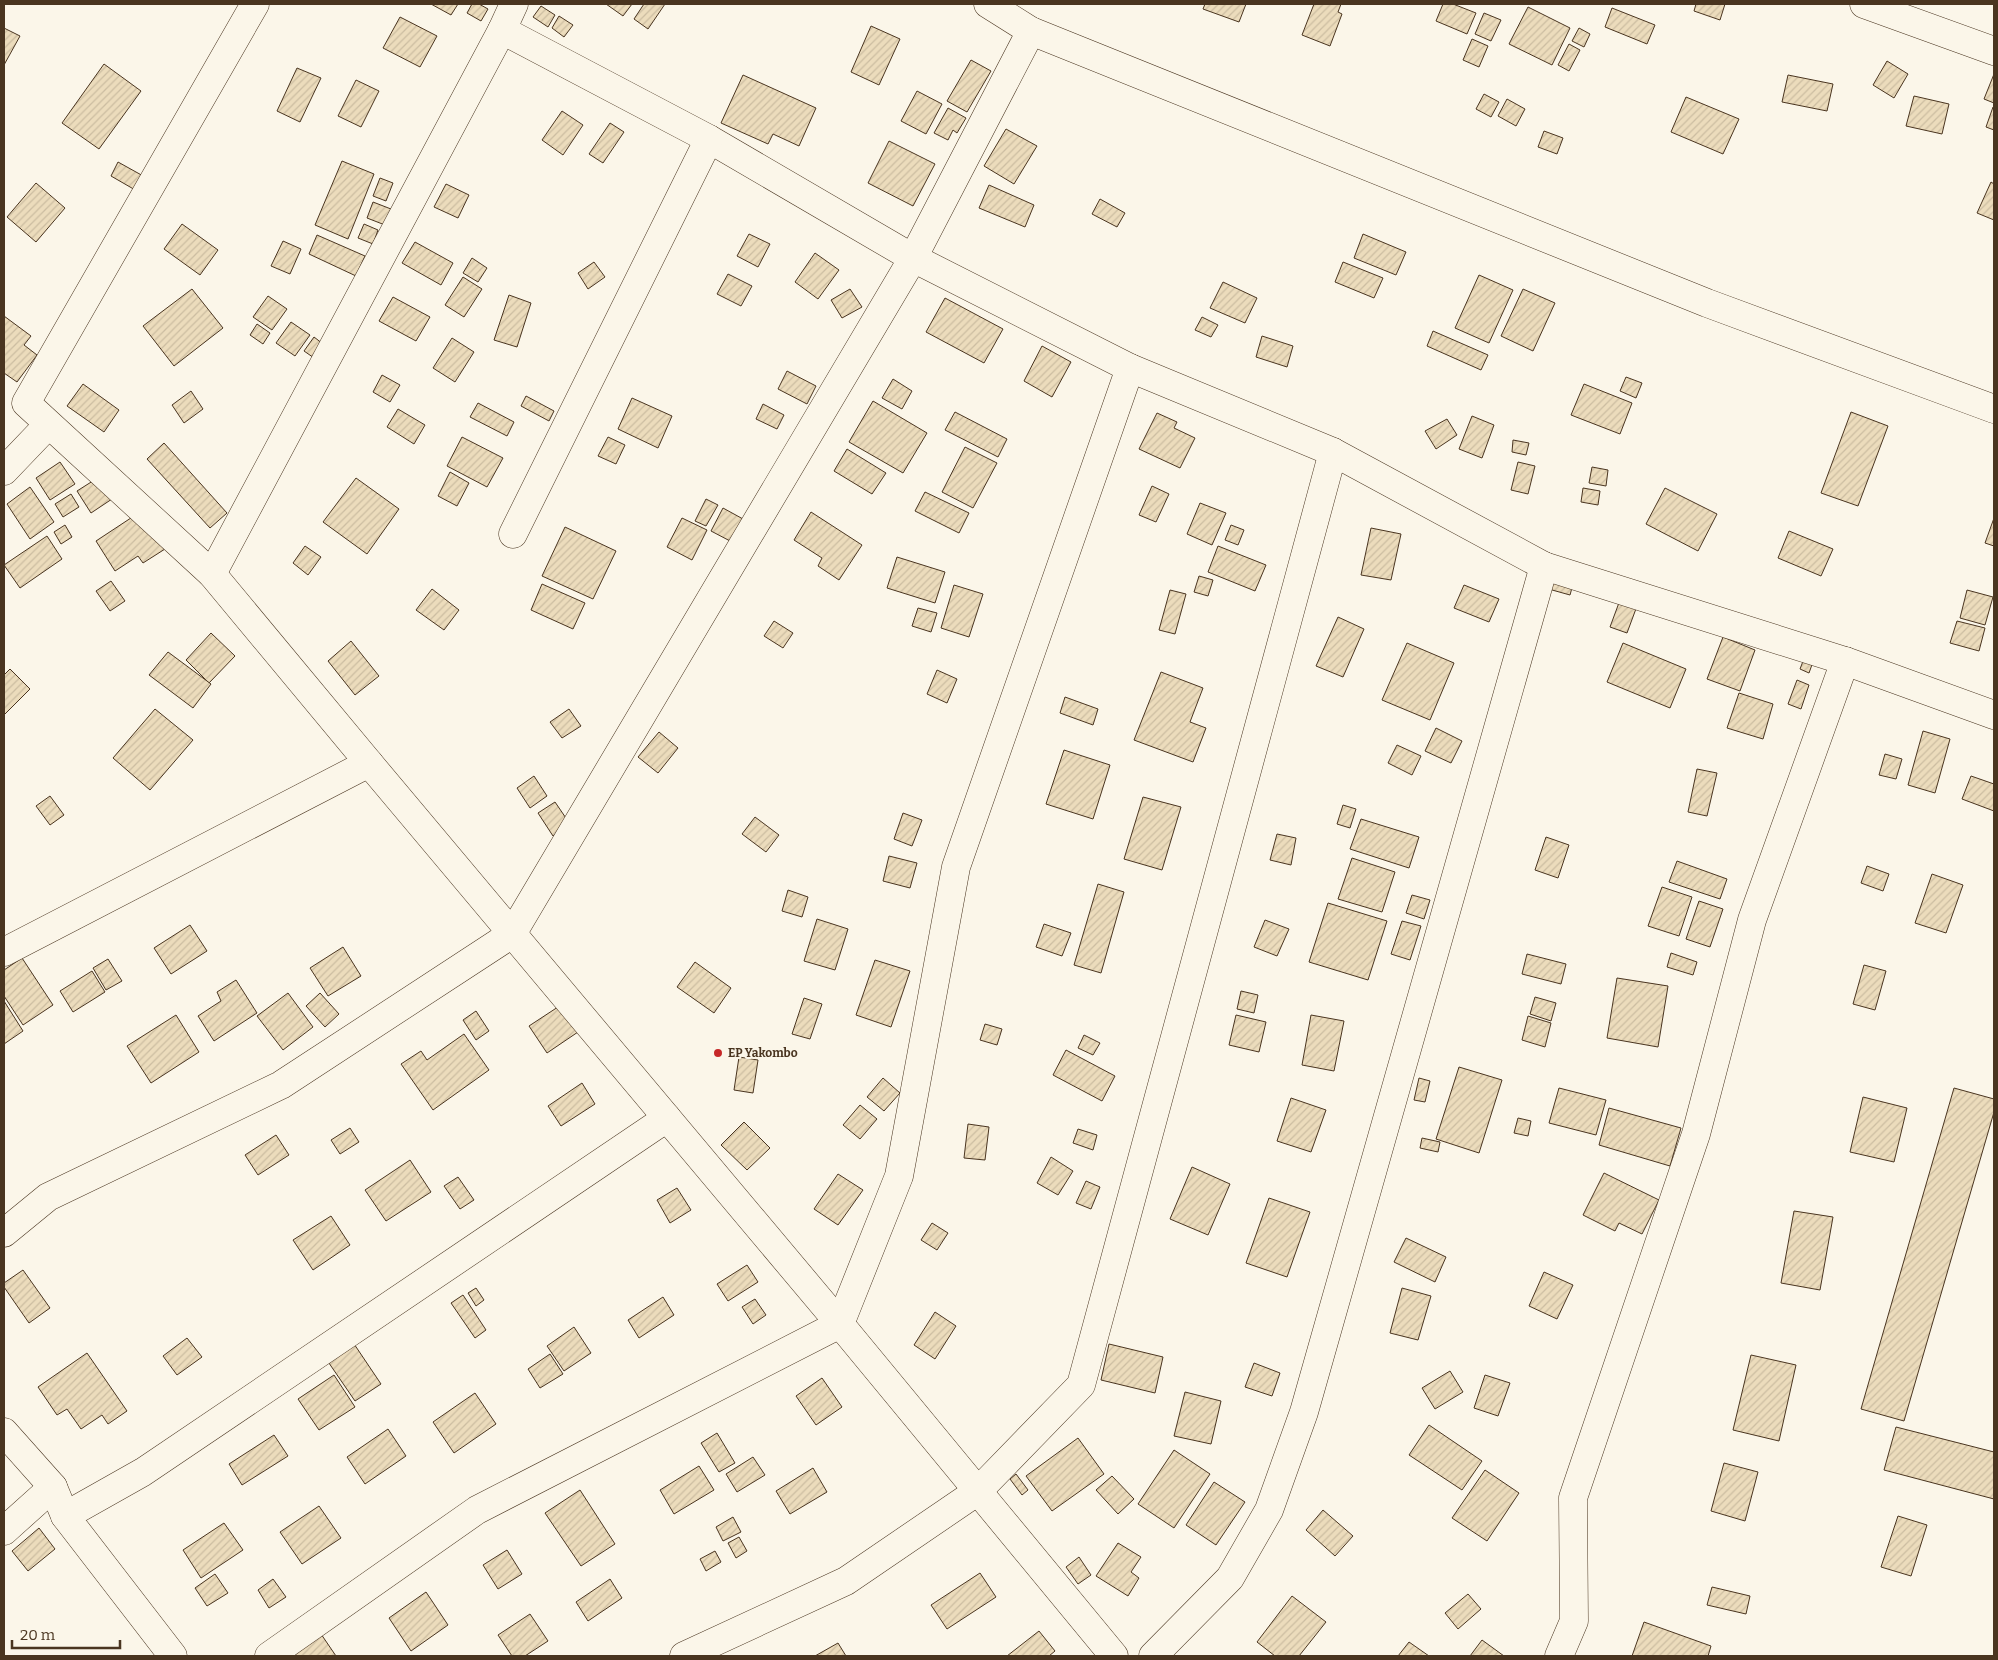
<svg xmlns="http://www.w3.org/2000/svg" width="1998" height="1660" font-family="Bitter,serif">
  <defs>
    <pattern id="building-hatch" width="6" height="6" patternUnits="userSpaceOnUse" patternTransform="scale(1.25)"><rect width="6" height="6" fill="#ecdcbc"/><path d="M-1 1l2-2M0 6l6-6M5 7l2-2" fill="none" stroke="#ccbda1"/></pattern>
  </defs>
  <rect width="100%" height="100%" fill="#fbf6e9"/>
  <g fill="url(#building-hatch)" stroke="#4a3520">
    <path d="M 431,4 L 458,4 L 451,15 Z"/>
    <path d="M 472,4 L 479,4 L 488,9 L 481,21 L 467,13 Z"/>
    <path d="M 606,4 L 632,4 L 623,16 Z"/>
    <path d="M 644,4 L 665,4 L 648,29 L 634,19 Z"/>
    <path d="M 1205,4 L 1246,4 L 1239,22 L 1203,9 Z"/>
    <path d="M 1314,4 L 1341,4 L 1338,12 L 1342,14 L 1330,46 L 1302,35 Z"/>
    <path d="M 1443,4 L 1453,4 L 1476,13 L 1467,34 L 1436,21 Z"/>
    <path d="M 1696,4 L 1725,4 L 1720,20 L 1694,11 Z"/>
    <path d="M 541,6 L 555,15 L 548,27 L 533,17 Z"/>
    <path d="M 1528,7 L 1570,28 L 1552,65 L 1509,44 Z"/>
    <path d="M 1612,8 L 1655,25 L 1647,44 L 1605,27 Z"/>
    <path d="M 1484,13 L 1501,20 L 1491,41 L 1475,34 Z"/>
    <path d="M 559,16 L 573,25 L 564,37 L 552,28 Z"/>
    <path d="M 400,17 L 437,36 L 420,67 L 383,48 Z"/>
    <path d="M 871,26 L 900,39 L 879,85 L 851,72 Z"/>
    <path d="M 4,28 L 20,36 L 4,65 Z"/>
    <path d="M 1579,28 L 1590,34 L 1584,47 L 1572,41 Z"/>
    <path d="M 1472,39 L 1488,46 L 1479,67 L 1463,60 Z"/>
    <path d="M 1569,44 L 1580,50 L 1569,71 L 1558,65 Z"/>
    <path d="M 971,60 L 991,71 L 967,112 L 947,101 Z"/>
    <path d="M 1887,61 L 1908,74 L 1894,98 L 1873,85 Z"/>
    <path d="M 104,64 L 141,91 L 99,149 L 62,123 Z"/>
    <path d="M 297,68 L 321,78 L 300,122 L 277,111 Z"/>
    <path d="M 1994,74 L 1994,103 L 1984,99 Z"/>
    <path d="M 743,75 L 816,108 L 799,146 L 773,134 L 768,144 L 721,123 Z"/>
    <path d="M 1788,75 L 1833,84 L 1827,111 L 1782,102 Z"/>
    <path d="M 356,80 L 379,91 L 361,127 L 338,116 Z"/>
    <path d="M 917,91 L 942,104 L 926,134 L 901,121 Z"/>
    <path d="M 1484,94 L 1499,102 L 1491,117 L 1476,109 Z"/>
    <path d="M 1914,96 L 1949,104 L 1942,134 L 1906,126 Z"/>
    <path d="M 1686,97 L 1739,119 L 1723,154 L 1671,132 Z"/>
    <path d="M 1507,99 L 1525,109 L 1516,126 L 1498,116 Z"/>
    <path d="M 1993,107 L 1994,108 L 1994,130 L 1986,127 Z"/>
    <path d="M 948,108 L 966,118 L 957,133 L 953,130 L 948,140 L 934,133 Z"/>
    <path d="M 562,111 L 583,125 L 563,155 L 542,140 Z"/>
    <path d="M 610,123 L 624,132 L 603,163 L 589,154 Z"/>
    <path d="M 1006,129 L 1037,146 L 1014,184 L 984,166 Z"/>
    <path d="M 1544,131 L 1563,138 L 1557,154 L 1538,147 Z"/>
    <path d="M 889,141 L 935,164 L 913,206 L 868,183 Z"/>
    <path d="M 342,161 L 374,174 L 348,239 L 315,225 Z"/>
    <path d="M 118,162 L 145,177 L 137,191 L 111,176 Z"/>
    <path d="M 380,178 L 393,183 L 386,201 L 373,196 Z"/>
    <path d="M 1991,182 L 1994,184 L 1994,220 L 1977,213 Z"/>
    <path d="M 36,183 L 65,208 L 36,242 L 7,217 Z"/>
    <path d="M 446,184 L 469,195 L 458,218 L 434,207 Z"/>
    <path d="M 989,185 L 1034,205 L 1025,227 L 979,208 Z"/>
    <path d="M 1100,199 L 1125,213 L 1117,227 L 1092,214 Z"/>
    <path d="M 373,202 L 391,209 L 385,225 L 367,218 Z"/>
    <path d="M 182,224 L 218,250 L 200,275 L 164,249 Z"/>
    <path d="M 364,224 L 378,230 L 373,244 L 358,238 Z"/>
    <path d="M 749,234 L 770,244 L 758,267 L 737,256 Z"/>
    <path d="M 1363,234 L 1406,252 L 1396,275 L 1354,258 Z"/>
    <path d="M 317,235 L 365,256 L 356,276 L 309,254 Z"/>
    <path d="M 283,241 L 301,249 L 290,274 L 271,266 Z"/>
    <path d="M 415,242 L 453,263 L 441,285 L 402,263 Z"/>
    <path d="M 815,253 L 839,270 L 818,299 L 795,282 Z"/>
    <path d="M 472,258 L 487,268 L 478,282 L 463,273 Z"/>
    <path d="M 594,262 L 605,277 L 588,289 L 578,273 Z"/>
    <path d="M 1343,262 L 1383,278 L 1374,298 L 1335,282 Z"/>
    <path d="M 728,274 L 752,286 L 741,306 L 717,294 Z"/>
    <path d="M 1479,275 L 1513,290 L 1489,343 L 1455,328 Z"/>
    <path d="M 463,277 L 482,289 L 464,317 L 445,305 Z"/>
    <path d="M 1223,282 L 1257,298 L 1245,323 L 1210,308 Z"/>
    <path d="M 192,289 L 223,328 L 174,366 L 143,326 Z"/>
    <path d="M 850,289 L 862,307 L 842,318 L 831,300 Z"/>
    <path d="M 1523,289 L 1555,303 L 1533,351 L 1501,336 Z"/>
    <path d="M 509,295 L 531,303 L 517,347 L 494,340 Z"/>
    <path d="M 268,296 L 287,309 L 272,330 L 253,317 Z"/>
    <path d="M 393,297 L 430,317 L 416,341 L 379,321 Z"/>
    <path d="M 945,298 L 1003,329 L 984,363 L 926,332 Z"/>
    <path d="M 4,316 L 31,336 L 24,345 L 37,355 L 17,382 L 4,373 Z"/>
    <path d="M 1202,317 L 1218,325 L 1211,337 L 1195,330 Z"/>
    <path d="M 291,322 L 310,335 L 295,356 L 276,343 Z"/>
    <path d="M 257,324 L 270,333 L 263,344 L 250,335 Z"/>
    <path d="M 1433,331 L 1488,355 L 1481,370 L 1427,346 Z"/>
    <path d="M 1262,336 L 1293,346 L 1287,367 L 1256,357 Z"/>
    <path d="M 314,337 L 327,347 L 317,360 L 304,351 Z"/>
    <path d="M 452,338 L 474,352 L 455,382 L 433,368 Z"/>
    <path d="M 1042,346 L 1071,362 L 1052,397 L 1024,381 Z"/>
    <path d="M 787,371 L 816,386 L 807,404 L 778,389 Z"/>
    <path d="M 382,375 L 400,385 L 390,402 L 373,392 Z"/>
    <path d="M 1626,377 L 1642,383 L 1636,398 L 1620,391 Z"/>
    <path d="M 893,379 L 912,391 L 902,409 L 882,398 Z"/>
    <path d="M 83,384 L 119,410 L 104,432 L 67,406 Z"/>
    <path d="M 1584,384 L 1632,403 L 1620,434 L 1571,415 Z"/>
    <path d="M 191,391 L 203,409 L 184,423 L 172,405 Z"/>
    <path d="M 526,396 L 554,411 L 549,421 L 521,406 Z"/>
    <path d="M 632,398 L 672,416 L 658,448 L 618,429 Z"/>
    <path d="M 873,401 L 927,433 L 903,473 L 849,442 Z"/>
    <path d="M 478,403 L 514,422 L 507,436 L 470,417 Z"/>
    <path d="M 763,404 L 784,415 L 777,429 L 756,419 Z"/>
    <path d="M 398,409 L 425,425 L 414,444 L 387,427 Z"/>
    <path d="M 955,412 L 1007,439 L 998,457 L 945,430 Z"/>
    <path d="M 1851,412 L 1888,426 L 1858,506 L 1821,493 Z"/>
    <path d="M 1157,413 L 1177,422 L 1174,428 L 1195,438 L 1180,468 L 1139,449 Z"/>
    <path d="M 1472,416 L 1494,425 L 1482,458 L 1459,449 Z"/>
    <path d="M 1447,419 L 1457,435 L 1436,449 L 1425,431 Z"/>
    <path d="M 462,437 L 503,458 L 487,487 L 447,466 Z"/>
    <path d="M 608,437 L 625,445 L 616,464 L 598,456 Z"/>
    <path d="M 1513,440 L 1529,443 L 1526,455 L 1512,452 Z"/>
    <path d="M 164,443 L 227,513 L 210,528 L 147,459 Z"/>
    <path d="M 965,447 L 997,463 L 973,508 L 942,492 Z"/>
    <path d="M 847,449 L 886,473 L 872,494 L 834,471 Z"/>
    <path d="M 60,462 L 75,484 L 50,500 L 36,478 Z"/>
    <path d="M 1518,462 L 1535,466 L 1528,494 L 1511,490 Z"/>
    <path d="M 1592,467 L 1608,470 L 1606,486 L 1589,483 Z"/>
    <path d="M 107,472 L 121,493 L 91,513 L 77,491 Z"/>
    <path d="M 450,472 L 469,483 L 457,506 L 438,496 Z"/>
    <path d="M 356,478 L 399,509 L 367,554 L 323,522 Z"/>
    <path d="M 1152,486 L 1169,494 L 1156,522 L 1139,515 Z"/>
    <path d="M 30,487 L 54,522 L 30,539 L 7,504 Z"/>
    <path d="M 1583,488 L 1600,491 L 1598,505 L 1581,502 Z"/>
    <path d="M 1665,488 L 1717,514 L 1698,551 L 1646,524 Z"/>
    <path d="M 925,492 L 969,513 L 959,533 L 915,511 Z"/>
    <path d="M 71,494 L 79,507 L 63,517 L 55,504 Z"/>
    <path d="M 706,499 L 718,505 L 706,526 L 695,521 Z"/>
    <path d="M 1200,503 L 1226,513 L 1212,545 L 1187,534 Z"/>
    <path d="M 723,508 L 743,519 L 732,542 L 711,531 Z"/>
    <path d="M 140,512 L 165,549 L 143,563 L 138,556 L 115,571 L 96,541 Z"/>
    <path d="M 811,512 L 862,545 L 839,580 L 818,566 L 822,558 L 794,540 Z"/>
    <path d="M 682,518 L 707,530 L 692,560 L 667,547 Z"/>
    <path d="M 1994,518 L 1994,546 L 1985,543 Z"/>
    <path d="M 65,525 L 72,537 L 61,544 L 54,532 Z"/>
    <path d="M 1231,525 L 1244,530 L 1238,545 L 1225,540 Z"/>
    <path d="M 565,527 L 616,551 L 593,599 L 542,576 Z"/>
    <path d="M 1371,528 L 1401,534 L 1391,580 L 1361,575 Z"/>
    <path d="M 1789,531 L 1833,549 L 1821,576 L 1778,558 Z"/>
    <path d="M 47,536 L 62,559 L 20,588 L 4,565 Z"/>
    <path d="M 305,546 L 321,557 L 308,575 L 293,563 Z"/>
    <path d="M 1218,546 L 1266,565 L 1255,591 L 1208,572 Z"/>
    <path d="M 897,557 L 945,572 L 935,603 L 887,588 Z"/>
    <path d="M 1550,569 L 1575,577 L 1570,595 L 1545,588 Z"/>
    <path d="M 1199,576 L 1213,580 L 1208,596 L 1194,592 Z"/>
    <path d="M 111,581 L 125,601 L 110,611 L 96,591 Z"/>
    <path d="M 542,584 L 585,603 L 573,629 L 531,610 Z"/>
    <path d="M 954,585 L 983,594 L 969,637 L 941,628 Z"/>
    <path d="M 1464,585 L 1499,599 L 1489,622 L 1454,608 Z"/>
    <path d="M 432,589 L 459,610 L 444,630 L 416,610 Z"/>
    <path d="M 1170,590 L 1186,594 L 1175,634 L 1159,630 Z"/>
    <path d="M 1967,590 L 1993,597 L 1985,625 L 1960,618 Z"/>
    <path d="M 1620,600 L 1637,606 L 1627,633 L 1610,627 Z"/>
    <path d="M 918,608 L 937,613 L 931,632 L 912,626 Z"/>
    <path d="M 1338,617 L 1364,629 L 1343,677 L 1316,666 Z"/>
    <path d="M 774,621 L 793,633 L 783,648 L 764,636 Z"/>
    <path d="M 1957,621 L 1985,628 L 1979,651 L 1950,643 Z"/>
    <path d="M 211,633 L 235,656 L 209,683 L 186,660 Z"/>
    <path d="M 1723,637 L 1755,650 L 1740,691 L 1707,679 Z"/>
    <path d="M 351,641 L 379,676 L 355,695 L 328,661 Z"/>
    <path d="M 1407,643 L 1454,663 L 1430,720 L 1382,700 Z"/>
    <path d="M 1623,643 L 1686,669 L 1670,708 L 1607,682 Z"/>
    <path d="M 168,652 L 211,684 L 193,708 L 149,675 Z"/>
    <path d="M 1805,656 L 1814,659 L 1809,673 L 1800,669 Z"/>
    <path d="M 10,669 L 30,689 L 4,715 L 4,675 Z"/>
    <path d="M 937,670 L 957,679 L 947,703 L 927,694 Z"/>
    <path d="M 1161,672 L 1203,688 L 1190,722 L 1206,728 L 1193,762 L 1134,740 Z"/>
    <path d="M 1797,680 L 1809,685 L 1801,709 L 1788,704 Z"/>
    <path d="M 1739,693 L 1773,704 L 1763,739 L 1727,728 Z"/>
    <path d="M 1065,697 L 1098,709 L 1093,725 L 1060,713 Z"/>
    <path d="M 155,709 L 193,740 L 150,790 L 113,758 Z"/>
    <path d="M 569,709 L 581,726 L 562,738 L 550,722 Z"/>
    <path d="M 1436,728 L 1462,741 L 1451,763 L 1425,751 Z"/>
    <path d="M 1923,731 L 1950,739 L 1935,793 L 1908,785 Z"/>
    <path d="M 659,732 L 678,748 L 658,773 L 638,757 Z"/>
    <path d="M 1397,745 L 1421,756 L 1412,775 L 1388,763 Z"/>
    <path d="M 1064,750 L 1110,765 L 1093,819 L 1046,804 Z"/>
    <path d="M 1885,754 L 1902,759 L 1896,779 L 1879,775 Z"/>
    <path d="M 1697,769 L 1717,773 L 1707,816 L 1688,812 Z"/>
    <path d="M 534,776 L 547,796 L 530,808 L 517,788 Z"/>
    <path d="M 1971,776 L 1994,784 L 1994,811 L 1962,799 Z"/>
    <path d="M 50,796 L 64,815 L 50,825 L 36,806 Z"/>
    <path d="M 1143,797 L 1181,807 L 1162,870 L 1124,859 Z"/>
    <path d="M 555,802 L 570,824 L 553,836 L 538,813 Z"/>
    <path d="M 1343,805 L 1356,809 L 1350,828 L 1337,824 Z"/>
    <path d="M 903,813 L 922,820 L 912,846 L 894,839 Z"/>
    <path d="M 755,817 L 779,835 L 766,852 L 742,834 Z"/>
    <path d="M 1361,819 L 1419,837 L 1409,868 L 1350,849 Z"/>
    <path d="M 1277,834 L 1296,838 L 1291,865 L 1270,860 Z"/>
    <path d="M 1546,837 L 1569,845 L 1558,878 L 1535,870 Z"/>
    <path d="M 889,856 L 917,863 L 910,888 L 883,881 Z"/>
    <path d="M 1352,858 L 1395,872 L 1382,912 L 1338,899 Z"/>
    <path d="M 1677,861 L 1727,879 L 1720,899 L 1669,882 Z"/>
    <path d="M 1867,866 L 1889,874 L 1883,891 L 1861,883 Z"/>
    <path d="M 1932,874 L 1963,885 L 1946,933 L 1915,923 Z"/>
    <path d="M 1098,884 L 1124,892 L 1101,973 L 1074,965 Z"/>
    <path d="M 1662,887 L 1692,897 L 1679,936 L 1648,926 Z"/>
    <path d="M 788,890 L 808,897 L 802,917 L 782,911 Z"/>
    <path d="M 1412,895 L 1430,900 L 1424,919 L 1406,913 Z"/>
    <path d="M 1699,901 L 1723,909 L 1710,947 L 1686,939 Z"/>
    <path d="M 1328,903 L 1387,921 L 1368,980 L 1309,962 Z"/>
    <path d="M 817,919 L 848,929 L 835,970 L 804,961 Z"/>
    <path d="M 1265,920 L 1289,929 L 1277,956 L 1254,947 Z"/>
    <path d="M 1402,921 L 1421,926 L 1410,960 L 1391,954 Z"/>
    <path d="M 1044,924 L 1071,933 L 1062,956 L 1036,947 Z"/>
    <path d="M 190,925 L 207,951 L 171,974 L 154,948 Z"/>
    <path d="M 343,947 L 361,976 L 328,996 L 310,968 Z"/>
    <path d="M 1671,953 L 1697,962 L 1693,975 L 1667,967 Z"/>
    <path d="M 1527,954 L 1566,964 L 1561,984 L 1522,974 Z"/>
    <path d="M 22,958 L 53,1005 L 23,1025 L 4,996 L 4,970 Z"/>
    <path d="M 108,959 L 122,981 L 106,990 L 93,968 Z"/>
    <path d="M 875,960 L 910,971 L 891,1027 L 856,1015 Z"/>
    <path d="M 695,962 L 731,988 L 714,1013 L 677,987 Z"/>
    <path d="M 1864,965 L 1886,971 L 1875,1010 L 1853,1004 Z"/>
    <path d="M 92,971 L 105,992 L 73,1012 L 60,991 Z"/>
    <path d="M 1617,978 L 1668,986 L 1658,1047 L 1607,1038 Z"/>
    <path d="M 236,980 L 257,1013 L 214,1041 L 198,1016 L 221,1001 L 217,992 Z"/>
    <path d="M 1241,991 L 1258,995 L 1254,1013 L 1237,1009 Z"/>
    <path d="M 288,993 L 313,1027 L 283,1050 L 257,1016 Z"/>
    <path d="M 320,993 L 339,1014 L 325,1027 L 306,1006 Z"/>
    <path d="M 1535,997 L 1556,1003 L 1551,1021 L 1530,1014 Z"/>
    <path d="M 804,998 L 822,1004 L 810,1039 L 792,1034 Z"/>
    <path d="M 4,1001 L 23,1031 L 4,1044 Z"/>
    <path d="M 561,1005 L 578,1032 L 547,1053 L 529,1026 Z"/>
    <path d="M 476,1011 L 489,1031 L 476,1040 L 463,1020 Z"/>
    <path d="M 176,1015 L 199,1052 L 151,1083 L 127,1046 Z"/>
    <path d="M 1236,1015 L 1266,1022 L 1259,1052 L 1229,1045 Z"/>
    <path d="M 1311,1015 L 1344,1021 L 1334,1071 L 1302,1065 Z"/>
    <path d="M 1528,1016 L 1551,1023 L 1545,1047 L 1522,1040 Z"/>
    <path d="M 985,1024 L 1002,1029 L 997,1045 L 980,1040 Z"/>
    <path d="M 464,1034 L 489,1070 L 433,1110 L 401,1064 L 421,1051 L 427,1060 Z"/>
    <path d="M 1084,1035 L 1100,1043 L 1093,1055 L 1078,1048 Z"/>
    <path d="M 1066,1050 L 1115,1076 L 1102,1101 L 1053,1075 Z"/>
    <path d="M 739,1057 L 758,1060 L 753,1093 L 734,1090 Z"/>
    <path d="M 1459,1067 L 1502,1080 L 1479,1153 L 1436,1139 Z"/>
    <path d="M 883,1078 L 900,1093 L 884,1111 L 867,1097 Z"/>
    <path d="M 1419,1078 L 1430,1081 L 1425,1102 L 1414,1100 Z"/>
    <path d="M 582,1083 L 595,1104 L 561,1126 L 548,1106 Z"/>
    <path d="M 1559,1088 L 1606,1100 L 1596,1135 L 1549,1123 Z"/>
    <path d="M 1954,1088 L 1994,1099 L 1994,1112 L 1904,1421 L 1861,1409 Z"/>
    <path d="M 1863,1097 L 1907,1108 L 1894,1162 L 1850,1152 Z"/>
    <path d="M 1291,1098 L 1326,1110 L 1311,1152 L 1277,1141 Z"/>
    <path d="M 860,1105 L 877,1119 L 860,1139 L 843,1125 Z"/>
    <path d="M 1609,1108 L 1681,1128 L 1670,1166 L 1599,1145 Z"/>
    <path d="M 1518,1118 L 1531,1121 L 1528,1136 L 1514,1133 Z"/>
    <path d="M 744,1122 L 770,1148 L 747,1170 L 721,1145 Z"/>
    <path d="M 968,1124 L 989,1127 L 985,1160 L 964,1158 Z"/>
    <path d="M 350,1128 L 359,1142 L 340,1154 L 331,1140 Z"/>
    <path d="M 1078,1129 L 1097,1135 L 1093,1150 L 1073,1143 Z"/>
    <path d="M 276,1135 L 289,1155 L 258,1175 L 245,1155 Z"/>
    <path d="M 1422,1138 L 1440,1142 L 1438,1152 L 1420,1148 Z"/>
    <path d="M 1051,1157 L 1073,1171 L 1058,1195 L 1037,1183 Z"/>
    <path d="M 410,1160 L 431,1192 L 386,1221 L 365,1190 Z"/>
    <path d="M 1192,1167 L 1230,1184 L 1208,1235 L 1170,1219 Z"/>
    <path d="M 1604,1173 L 1659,1200 L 1642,1234 L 1619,1223 L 1615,1231 L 1583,1215 Z"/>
    <path d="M 838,1174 L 863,1190 L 838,1225 L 814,1209 Z"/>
    <path d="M 458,1177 L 474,1200 L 460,1209 L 444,1186 Z"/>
    <path d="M 1086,1181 L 1100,1187 L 1091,1209 L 1076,1203 Z"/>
    <path d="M 677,1188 L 691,1210 L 670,1223 L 657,1200 Z"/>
    <path d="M 1269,1198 L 1310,1212 L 1287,1277 L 1246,1263 Z"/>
    <path d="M 1794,1211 L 1833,1217 L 1820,1290 L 1781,1283 Z"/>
    <path d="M 331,1216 L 350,1245 L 313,1270 L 293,1240 Z"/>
    <path d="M 932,1223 L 948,1233 L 937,1250 L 921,1240 Z"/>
    <path d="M 1406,1238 L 1446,1257 L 1435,1282 L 1394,1262 Z"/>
    <path d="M 747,1265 L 758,1282 L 728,1301 L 717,1284 Z"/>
    <path d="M 23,1270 L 50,1308 L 29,1323 L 4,1287 L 4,1283 Z"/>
    <path d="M 1544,1272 L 1573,1285 L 1557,1319 L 1529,1306 Z"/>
    <path d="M 476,1288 L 484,1300 L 476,1306 L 468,1293 Z"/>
    <path d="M 1402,1288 L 1431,1296 L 1418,1340 L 1390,1333 Z"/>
    <path d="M 463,1295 L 486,1330 L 475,1338 L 451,1303 Z"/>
    <path d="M 663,1297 L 674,1315 L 639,1338 L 628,1320 Z"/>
    <path d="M 755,1299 L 766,1315 L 753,1324 L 742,1307 Z"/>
    <path d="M 935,1312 L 956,1326 L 935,1359 L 914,1345 Z"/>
    <path d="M 574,1327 L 591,1353 L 564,1371 L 547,1346 Z"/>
    <path d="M 346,1332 L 381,1384 L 355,1401 L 320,1350 Z"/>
    <path d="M 187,1338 L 202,1357 L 177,1375 L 163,1356 Z"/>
    <path d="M 1109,1344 L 1163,1357 L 1155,1393 L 1101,1380 Z"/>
    <path d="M 87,1353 L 127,1411 L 108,1424 L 102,1415 L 81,1429 L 67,1409 L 57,1415 L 38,1387 Z"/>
    <path d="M 550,1354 L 563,1374 L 540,1388 L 528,1369 Z"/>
    <path d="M 1751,1355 L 1796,1365 L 1779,1441 L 1733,1430 Z"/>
    <path d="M 1254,1363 L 1280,1373 L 1272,1396 L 1245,1387 Z"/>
    <path d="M 1450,1371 L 1463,1392 L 1435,1409 L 1422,1388 Z"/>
    <path d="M 334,1375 L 355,1407 L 319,1430 L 298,1399 Z"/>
    <path d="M 1485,1375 L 1510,1383 L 1498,1416 L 1474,1408 Z"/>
    <path d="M 822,1378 L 842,1407 L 816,1425 L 796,1396 Z"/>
    <path d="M 1185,1392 L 1221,1401 L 1211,1444 L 1174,1436 Z"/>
    <path d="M 475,1393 L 496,1424 L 454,1453 L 433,1422 Z"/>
    <path d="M 1429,1425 L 1482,1461 L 1462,1490 L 1409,1455 Z"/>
    <path d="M 1896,1427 L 1994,1452 L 1994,1499 L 1884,1470 Z"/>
    <path d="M 388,1429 L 406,1456 L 365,1484 L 347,1457 Z"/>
    <path d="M 717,1433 L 735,1463 L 719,1472 L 701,1443 Z"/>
    <path d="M 274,1435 L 288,1456 L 242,1485 L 229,1464 Z"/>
    <path d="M 1078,1438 L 1104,1474 L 1052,1511 L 1026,1476 Z"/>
    <path d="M 1174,1450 L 1210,1474 L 1174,1528 L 1138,1504 Z"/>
    <path d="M 753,1457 L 765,1475 L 737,1492 L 726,1474 Z"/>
    <path d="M 1724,1463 L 1758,1472 L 1745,1521 L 1711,1511 Z"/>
    <path d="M 699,1466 L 714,1490 L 674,1514 L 660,1490 Z"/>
    <path d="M 813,1468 L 827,1492 L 790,1514 L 776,1491 Z"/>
    <path d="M 1485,1470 L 1519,1493 L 1487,1541 L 1452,1518 Z"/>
    <path d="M 1016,1474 L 1028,1490 L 1022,1495 L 1010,1479 Z"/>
    <path d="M 1112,1476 L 1134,1499 L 1118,1514 L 1096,1490 Z"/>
    <path d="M 1214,1482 L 1245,1502 L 1216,1545 L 1186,1525 Z"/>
    <path d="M 580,1490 L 615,1544 L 581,1566 L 545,1513 Z"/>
    <path d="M 319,1506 L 341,1538 L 302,1564 L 280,1532 Z"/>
    <path d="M 1323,1510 L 1353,1536 L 1335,1556 L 1306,1530 Z"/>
    <path d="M 1898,1516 L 1927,1525 L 1911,1576 L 1881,1567 Z"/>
    <path d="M 733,1517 L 741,1532 L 723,1541 L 716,1527 Z"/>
    <path d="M 224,1523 L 243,1550 L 201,1578 L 183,1550 Z"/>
    <path d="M 39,1528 L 55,1549 L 28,1571 L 12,1551 Z"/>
    <path d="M 739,1537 L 747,1551 L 736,1558 L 728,1543 Z"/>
    <path d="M 1118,1543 L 1141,1557 L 1131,1572 L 1139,1578 L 1128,1596 L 1096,1576 Z"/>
    <path d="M 507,1550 L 522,1574 L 498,1589 L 483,1565 Z"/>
    <path d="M 715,1551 L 721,1562 L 706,1571 L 700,1559 Z"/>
    <path d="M 1079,1557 L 1091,1575 L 1078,1584 L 1066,1567 Z"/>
    <path d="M 980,1573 L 996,1597 L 947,1629 L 931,1605 Z"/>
    <path d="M 215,1574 L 228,1593 L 207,1606 L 195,1588 Z"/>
    <path d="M 273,1579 L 286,1597 L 269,1608 L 258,1590 Z"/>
    <path d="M 610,1579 L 622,1598 L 588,1621 L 576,1602 Z"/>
    <path d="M 1712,1587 L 1750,1596 L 1746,1614 L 1707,1605 Z"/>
    <path d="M 426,1592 L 448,1625 L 411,1651 L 389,1618 Z"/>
    <path d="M 1468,1594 L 1481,1609 L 1458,1629 L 1445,1613 Z"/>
    <path d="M 1292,1596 L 1326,1622 L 1299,1656 L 1275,1656 L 1257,1642 Z"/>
    <path d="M 530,1614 L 548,1641 L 525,1656 L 512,1656 L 498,1635 Z"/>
    <path d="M 1644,1622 L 1711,1646 L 1708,1656 L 1632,1656 Z"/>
    <path d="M 1039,1631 L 1055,1651 L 1049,1656 L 1007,1656 Z"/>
    <path d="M 321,1634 L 336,1656 L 289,1656 Z"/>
    <path d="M 1482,1640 L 1504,1656 L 1470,1656 Z"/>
    <path d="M 1409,1642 L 1429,1656 L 1398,1656 Z"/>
    <path d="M 838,1643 L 846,1656 L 815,1656 Z"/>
  </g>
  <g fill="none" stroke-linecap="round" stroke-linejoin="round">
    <defs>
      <g id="minor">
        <path d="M 255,4 L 26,403 L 212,574 L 369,763 L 840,1324 L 1114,1656"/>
        <path d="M 988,4 L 1031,31 L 1707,303 L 1994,409"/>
        <path d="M 1864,4 L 1994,51"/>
        <path d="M 502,30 L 709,139 L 913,258 L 1130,368 L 1333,452 L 1544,566 L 1845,661 L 1994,715"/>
        <path d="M 4,471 L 48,425"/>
        <path d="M 513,534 L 709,139"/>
        <path d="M 212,574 L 502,30 L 514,4"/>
        <path d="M 4,952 L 369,763"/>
        <path d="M 4,1233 L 48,1197 L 281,1085 L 512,934 L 913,258 L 1031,31"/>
        <path d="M 4,1432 L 53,1487 L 65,1516"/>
        <path d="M 4,1531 L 53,1487"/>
        <path d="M 173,1656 L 65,1516 L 143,1472 L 667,1118"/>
        <path d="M 269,1656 L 477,1510 L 840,1324 L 899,1176 L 956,867 L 1130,368"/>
        <path d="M 684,1656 L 846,1581 L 978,1491 L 1081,1385 L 1333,452"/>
        <path d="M 1153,1656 L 1230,1578 L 1269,1510 L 1304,1412 L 1544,566"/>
        <path d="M 1559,1656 L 1574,1621 L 1573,1498 L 1696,1134 L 1752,920 L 1845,661"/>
      </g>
    </defs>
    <use href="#minor" stroke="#4a3520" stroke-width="29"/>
    <use href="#minor" stroke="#fbf6e9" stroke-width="28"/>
  </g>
  <circle fill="#c62828" stroke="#fbf6e9" stroke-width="2" cx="718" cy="1053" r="5"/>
  <g text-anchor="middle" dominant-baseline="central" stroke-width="4" stroke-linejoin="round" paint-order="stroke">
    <g font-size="12" font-weight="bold" fill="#4a3520" stroke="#fbf6e9" text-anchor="start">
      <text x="728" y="1053">EP Yakombo</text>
    </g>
  </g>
  <rect width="1998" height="1660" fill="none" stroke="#4a3520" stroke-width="10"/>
  <path d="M12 1640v8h108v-8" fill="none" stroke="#4a3520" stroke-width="2.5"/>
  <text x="20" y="1640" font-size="15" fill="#4a3520" stroke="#fbf6e9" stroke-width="4" paint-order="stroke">20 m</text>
</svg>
